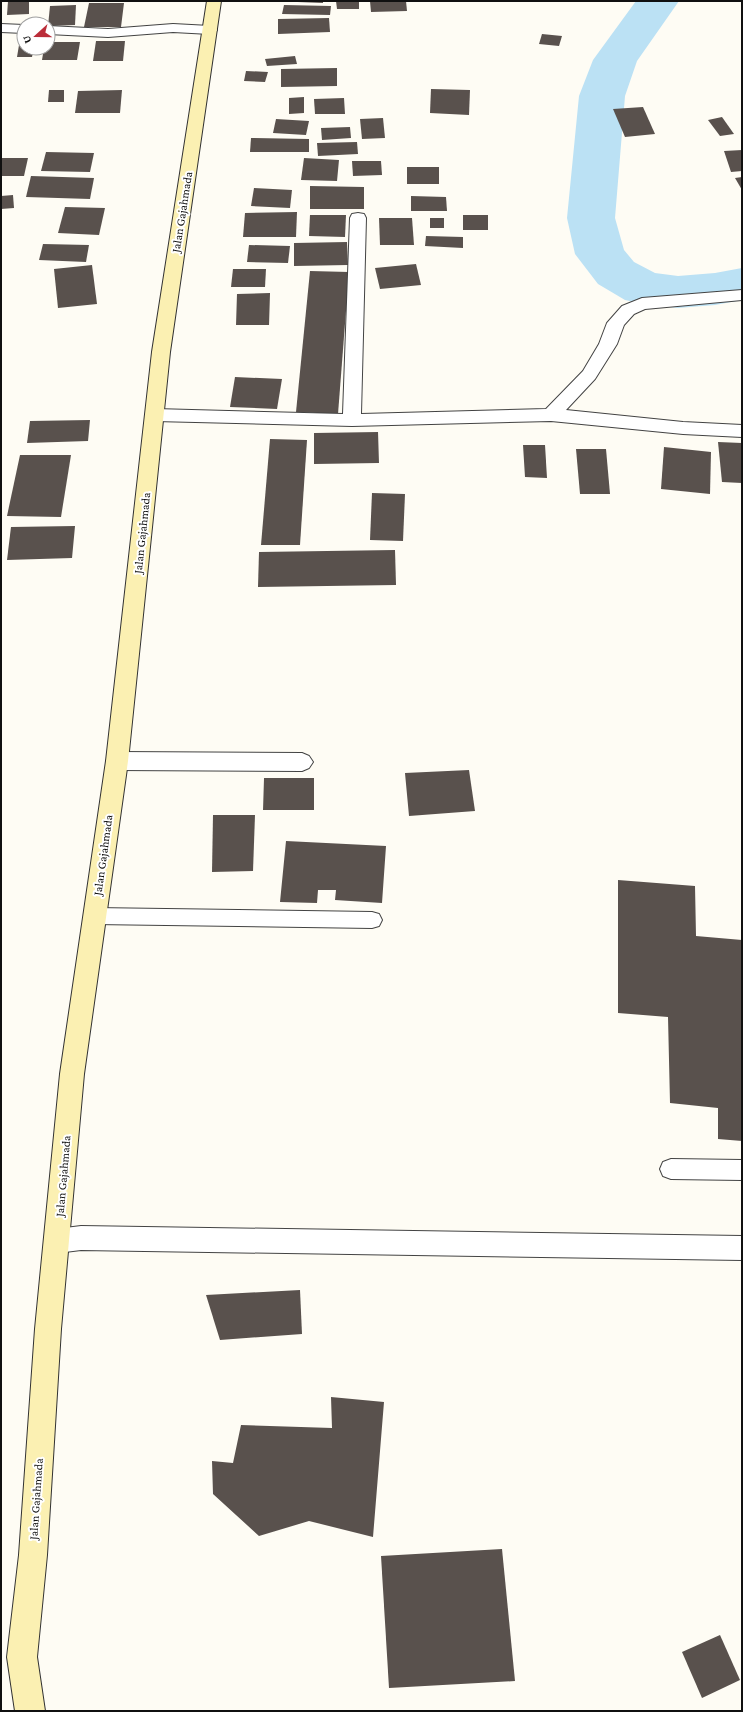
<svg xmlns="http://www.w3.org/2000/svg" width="743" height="1712" font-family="'Crimson Pro',serif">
  <rect width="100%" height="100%" fill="#fefcf4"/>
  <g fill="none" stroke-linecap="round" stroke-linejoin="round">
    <path fill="#bbe1f4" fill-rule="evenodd" d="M 636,1 L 679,1 L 637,61 L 625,96 L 615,218 L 624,250 L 634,262 L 655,273 L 678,276 L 715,273 L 742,268 L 742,300 L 715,305 L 678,308 L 643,304 L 625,300 L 598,284 L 575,254 L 567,218 L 579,96 L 593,60 Z"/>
  </g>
  <g fill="#59514d">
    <path d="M 8,1 L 29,1 L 29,14 L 7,15 Z"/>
    <path d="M 272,1 L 323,1 L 323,3 Z"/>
    <path d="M 336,1 L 359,1 L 359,9 L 337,9 Z"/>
    <path d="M 370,1 L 406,1 L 407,11 L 371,12 Z"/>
    <path d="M 89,3 L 124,3 L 121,27 L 84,27 Z"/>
    <path d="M 76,5 L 75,25 L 48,26 L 50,6 Z"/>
    <path d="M 284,5 L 331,6 L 330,15 L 282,14 Z"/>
    <path d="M 329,18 L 330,32 L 278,34 L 278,19 Z"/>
    <path d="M 542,34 L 562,36 L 559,46 L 539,44 Z"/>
    <path d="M 20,39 L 24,39 L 24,48 L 34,48 L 32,57 L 17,57 Z"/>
    <path d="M 96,41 L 125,41 L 123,61 L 93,61 Z"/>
    <path d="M 48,42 L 80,42 L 77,60 L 42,60 L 44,48 L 48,48 Z"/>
    <path d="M 295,56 L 297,64 L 267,66 L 265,59 Z"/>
    <path d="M 337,68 L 337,86 L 281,87 L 281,69 Z"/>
    <path d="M 246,71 L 268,72 L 265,82 L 244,81 Z"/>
    <path d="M 431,89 L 470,90 L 469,115 L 430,113 Z"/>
    <path d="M 49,90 L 64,90 L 64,102 L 48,102 Z"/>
    <path d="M 122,90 L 120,113 L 75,113 L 78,91 Z"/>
    <path d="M 304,97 L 304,113 L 289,114 L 289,98 Z"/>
    <path d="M 344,98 L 345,114 L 315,114 L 314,99 Z"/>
    <path d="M 643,107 L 655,134 L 625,137 L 613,109 Z"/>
    <path d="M 722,117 L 734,134 L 720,136 L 708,120 Z"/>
    <path d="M 383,118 L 385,138 L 362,139 L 360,119 Z"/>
    <path d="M 276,119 L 309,121 L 306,135 L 273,133 Z"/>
    <path d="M 350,127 L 351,138 L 322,140 L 321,128 Z"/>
    <path d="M 251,138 L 309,139 L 309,152 L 250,152 Z"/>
    <path d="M 357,142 L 358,154 L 318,156 L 317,143 Z"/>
    <path d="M 742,150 L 742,171 L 731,172 L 724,151 Z"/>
    <path d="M 46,152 L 94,153 L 90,172 L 41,171 Z"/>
    <path d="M 1,158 L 28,158 L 24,176 L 1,176 Z"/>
    <path d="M 304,158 L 339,160 L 337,181 L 301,180 Z"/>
    <path d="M 352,161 L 381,161 L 382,175 L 353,176 Z"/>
    <rect x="407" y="167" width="32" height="17"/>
    <path d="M 31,176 L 94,178 L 90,199 L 26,197 Z"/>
    <path d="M 742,177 L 742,190 L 735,178 Z"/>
    <path d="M 310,186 L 364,187 L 364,209 L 310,209 Z"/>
    <path d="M 254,188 L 292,190 L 290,208 L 251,206 Z"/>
    <path d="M 13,195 L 14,208 L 1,209 L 1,196 Z"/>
    <path d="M 411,196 L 446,197 L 447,211 L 411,211 Z"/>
    <path d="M 65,207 L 105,208 L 99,235 L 58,233 Z"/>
    <path d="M 297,212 L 296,237 L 243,237 L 245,213 Z"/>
    <path d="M 310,215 L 346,215 L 345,237 L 309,236 Z"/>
    <rect x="463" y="215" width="25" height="15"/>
    <path d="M 379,218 L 412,218 L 414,245 L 380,245 Z"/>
    <rect x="430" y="218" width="14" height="10"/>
    <path d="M 426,236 L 463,237 L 463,248 L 425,246 Z"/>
    <path d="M 347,242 L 348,265 L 294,266 L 294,243 Z"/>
    <path d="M 43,244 L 89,245 L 86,262 L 39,260 Z"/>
    <path d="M 249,245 L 290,246 L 288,263 L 247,262 Z"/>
    <path d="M 416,264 L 421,285 L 380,289 L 375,268 Z"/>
    <path d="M 92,265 L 97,304 L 58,308 L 54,269 Z"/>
    <path d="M 233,269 L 266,269 L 265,287 L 231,287 Z"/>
    <path d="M 310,271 L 349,272 L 338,414 L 296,412 Z"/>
    <path d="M 270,293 L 269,325 L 236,325 L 237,294 Z"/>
    <path d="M 235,377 L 282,379 L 277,409 L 230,407 Z"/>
    <path d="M 90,420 L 88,441 L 27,443 L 30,421 Z"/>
    <path d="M 378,432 L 379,463 L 314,464 L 314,433 Z"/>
    <path d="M 270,439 L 307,440 L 300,545 L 261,545 Z"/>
    <path d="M 718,442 L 742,443 L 742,483 L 722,482 Z"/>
    <path d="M 523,445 L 545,445 L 547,478 L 525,477 Z"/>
    <path d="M 664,447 L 711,452 L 710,494 L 661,489 Z"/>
    <path d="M 576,449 L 606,449 L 610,494 L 580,494 Z"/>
    <path d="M 20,455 L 71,455 L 61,517 L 7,516 Z"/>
    <path d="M 372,493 L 405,494 L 403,541 L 370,540 Z"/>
    <path d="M 75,526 L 72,558 L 7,560 L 11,527 Z"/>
    <path d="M 395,550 L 396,585 L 258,587 L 259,552 Z"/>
    <path d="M 469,770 L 475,811 L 409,816 L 405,773 Z"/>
    <path d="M 264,778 L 314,778 L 314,810 L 263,810 Z"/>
    <path d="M 213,815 L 255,815 L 253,871 L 212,872 Z"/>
    <path d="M 286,841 L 386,846 L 382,903 L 335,900 L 336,890 L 318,890 L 317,903 L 280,902 Z"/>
    <path d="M 618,880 L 695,886 L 696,936 L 742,940 L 742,1141 L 718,1139 L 718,1108 L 670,1103 L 668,1017 L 618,1013 Z"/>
    <path d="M 300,1290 L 302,1334 L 220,1340 L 206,1295 Z"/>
    <path d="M 331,1397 L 384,1402 L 373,1537 L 309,1521 L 259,1536 L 213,1494 L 212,1461 L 233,1463 L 241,1425 L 332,1428 Z"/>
    <path d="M 502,1549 L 515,1681 L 389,1688 L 381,1556 Z"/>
    <path d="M 720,1635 L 740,1680 L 702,1698 L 682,1652 Z"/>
  </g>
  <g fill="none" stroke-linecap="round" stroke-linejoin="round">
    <defs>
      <g id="lane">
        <path d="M 94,908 L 372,912 L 379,914 L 382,920 L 379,926 L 372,928 L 94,924 L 87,922 L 84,916 L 87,910 Z"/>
        <path d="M 671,1159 L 742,1160 L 742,1180 L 671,1179 L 663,1176 L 660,1169 L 663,1162 Z"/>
      </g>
      <g id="street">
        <path d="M 1,24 L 24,25 L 24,33 L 1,32 Z"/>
        <path d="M 173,24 L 210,26 L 215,27 L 217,30 L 215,33 L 210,34 L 173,32 L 108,37 L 48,34 L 48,26 L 108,29 Z"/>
        <path d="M 358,213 L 364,214 L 366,218 L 361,414 L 546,409 L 583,371 L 599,344 L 607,323 L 622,306 L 642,298 L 742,290 L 742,300 L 645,309 L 634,314 L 624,325 L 617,344 L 595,379 L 566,410 L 683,422 L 742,425 L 742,437 L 683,434 L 551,421 L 352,426 L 155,421 L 149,419 L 146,415 L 149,411 L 155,409 L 343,414 L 350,218 L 352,214 Z"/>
        <path d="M 117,752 L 302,753 L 309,756 L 313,762 L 309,768 L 302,771 L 117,770 L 110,767 L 106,761 L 110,755 Z"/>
        <path d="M 81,1226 L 742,1236 L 742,1260 L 81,1250 L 57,1253 L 48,1250 L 44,1241 L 48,1232 L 57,1229 Z"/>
      </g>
      <path id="secondary" d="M 207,1 L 221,1 L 170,352 L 128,761 L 84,1074 L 61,1329 L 47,1555 L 37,1657 L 45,1711 L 15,1711 L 7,1657 L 19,1555 L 35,1329 L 60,1074 L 106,761 L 152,352 Z"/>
    </defs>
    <use href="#lane" stroke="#434343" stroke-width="2"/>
    <use href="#street" stroke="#434343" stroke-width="2"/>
    <use href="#secondary" stroke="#323232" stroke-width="2"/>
    <use href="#lane" fill="#fff" fill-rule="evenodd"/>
    <use href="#street" fill="#fff" fill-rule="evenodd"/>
    <use href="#secondary" fill="#fbf0b2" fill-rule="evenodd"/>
  </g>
  <g text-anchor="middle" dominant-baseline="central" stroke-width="4" stroke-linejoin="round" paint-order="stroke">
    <g font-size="12" fill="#101010" stroke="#fff">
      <text transform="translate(182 212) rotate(-81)">Jalan Gajahmada</text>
      <text transform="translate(142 533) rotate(-84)">Jalan Gajahmada</text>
      <text transform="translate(103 855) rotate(-82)">Jalan Gajahmada</text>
      <text transform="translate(63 1176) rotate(-85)">Jalan Gajahmada</text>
      <text transform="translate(36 1499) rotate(-86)">Jalan Gajahmada</text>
    </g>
  </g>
  <rect width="743" height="1712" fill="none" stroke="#101010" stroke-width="4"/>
  <g transform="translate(36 36) rotate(249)"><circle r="19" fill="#ffffff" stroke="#9f9f9f"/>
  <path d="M0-3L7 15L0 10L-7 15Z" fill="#bb2d3a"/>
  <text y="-6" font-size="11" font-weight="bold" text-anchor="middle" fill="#101010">U</text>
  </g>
</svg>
